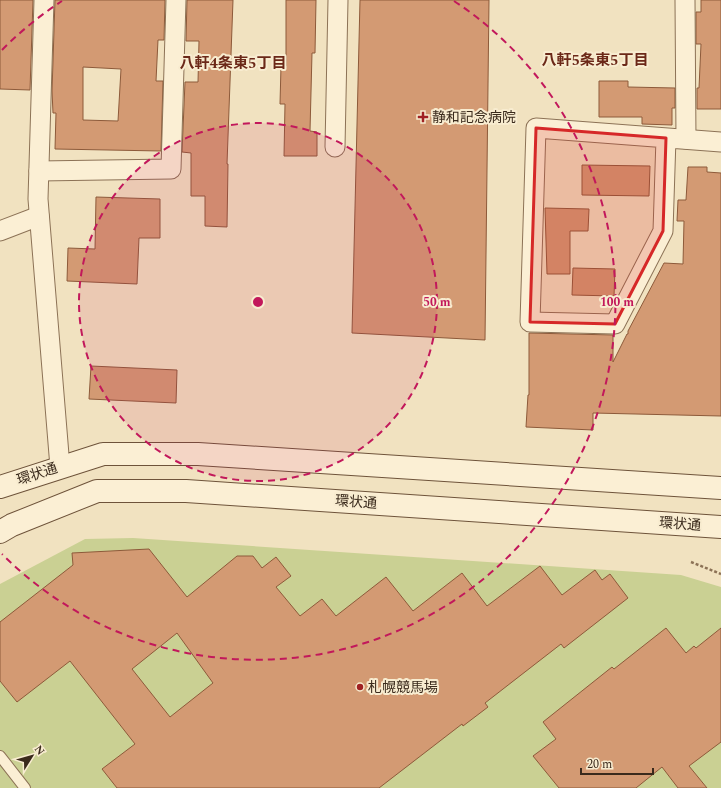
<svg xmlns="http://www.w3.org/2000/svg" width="721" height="788" font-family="Spectral,'Noto Sans JP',serif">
  <rect width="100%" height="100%" fill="#f1e2c0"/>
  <path fill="#cad093" d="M 133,538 L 681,575 L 721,587 L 721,788 L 0,788 L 0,584 L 85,539 Z"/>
  <g fill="#d39a73" stroke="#8d5a3a" fill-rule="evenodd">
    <path d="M 0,0 L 33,0 L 30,90 L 0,89 Z"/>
    <path d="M 55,0 L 165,0 L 164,40 L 158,40 L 156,81 L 163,81 L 161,151 L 55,149 L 56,113 L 53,113 L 52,91 ZM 83,67 L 121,69 L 118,121 L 83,120 Z"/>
    <path d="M 187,0 L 233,0 L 227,164 L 228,164 L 227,227 L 205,226 L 205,196 L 191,196 L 191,153 L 182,152 L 185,82 L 198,82 L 199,41 L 186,41 Z"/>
    <path d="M 286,0 L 316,0 L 315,53 L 312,53 L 310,131 L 317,132 L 317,156 L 284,156 L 285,104 L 280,104 L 281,66 L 286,66 Z"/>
    <path d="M 360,0 L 489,0 L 485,340 L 352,333 Z"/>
    <path d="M 701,0 L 721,0 L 721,109 L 697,109 L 697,88 L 699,88 L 701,44 L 696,44 L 696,12 L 701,12 Z"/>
    <path d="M 599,81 L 628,81 L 628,87 L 675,88 L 675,108 L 672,108 L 672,125 L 642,124 L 642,117 L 599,117 Z"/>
    <path d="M 582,165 L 650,166 L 649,196 L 582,195 Z"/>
    <path d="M 688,167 L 707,167 L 707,172 L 721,173 L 721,416 L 593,413 L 593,430 L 526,427 L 528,395 L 529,395 L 529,333 L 613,335 L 613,362 L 627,334 L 628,334 L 628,331 L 664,263 L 683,264 L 684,221 L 677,221 L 678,200 L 686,200 Z"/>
    <path d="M 96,197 L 160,199 L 160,238 L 139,238 L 137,284 L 67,281 L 68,248 L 95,249 Z"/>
    <path d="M 545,208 L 589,209 L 588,231 L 570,231 L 570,274 L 547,274 Z"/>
    <path d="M 573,268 L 615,269 L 614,296 L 572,295 Z"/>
    <path d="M 91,366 L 177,370 L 176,403 L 89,399 Z"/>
    <path d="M 149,549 L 187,597 L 237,556 L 253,556 L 262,568 L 276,557 L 291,576 L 276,587 L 300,616 L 322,599 L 336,616 L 386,577 L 413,611 L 462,573 L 487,606 L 540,566 L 562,595 L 595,570 L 602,580 L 610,574 L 628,598 L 564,648 L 561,644 L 485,703 L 488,707 L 463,726 L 462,724 L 379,788 L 117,788 L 102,769 L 135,744 L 70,661 L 17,702 L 0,681 L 0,622 L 73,565 L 72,553 ZM 177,633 L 213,683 L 170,717 L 132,669 Z"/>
    <path d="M 666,628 L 686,653 L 694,646 L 696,648 L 721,628 L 721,742 L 689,766 L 707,788 L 678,788 L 662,767 L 636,788 L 559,788 L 533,756 L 556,739 L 543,722 L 612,667 L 614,669 Z"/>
  </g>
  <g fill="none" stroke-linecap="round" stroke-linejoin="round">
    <defs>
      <path id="lane" d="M 0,756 L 25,788"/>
      <g id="street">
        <path d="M 44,0 L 38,199 L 60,467"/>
        <path d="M 685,0 L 686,139"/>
        <path d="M 666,138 L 663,231 L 615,324 L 530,322 L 536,128 L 721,142"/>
        <path d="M 335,147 L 338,0"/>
        <path d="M 39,171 L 171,169 L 176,0"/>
        <path d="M 0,231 L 39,216"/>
      </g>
      <g id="secondary">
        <path d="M 0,487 L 103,454 L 198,454 L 721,488"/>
        <path d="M 0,532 L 12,525 L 97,491 L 186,491 L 721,527"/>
      </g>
    </defs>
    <use href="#lane" stroke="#8c7256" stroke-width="12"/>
    <use href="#street" stroke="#8c7256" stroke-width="21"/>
    <use href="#secondary" stroke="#6e533a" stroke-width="24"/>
    <path stroke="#8c7256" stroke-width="2.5" stroke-dasharray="3 2" stroke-linecap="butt" d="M 691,562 L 721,574"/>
    <use href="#lane" stroke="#fbefd4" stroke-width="10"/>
    <use href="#street" stroke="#fbefd4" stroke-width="19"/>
    <use href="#secondary" stroke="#fbefd4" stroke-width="22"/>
  </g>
  <path fill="#d62828" fill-opacity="0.2" stroke="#d62828" stroke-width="3" stroke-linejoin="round" d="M 536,128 L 666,138 L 663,231 L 615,324 L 530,322 Z"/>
  <circle cx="258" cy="302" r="179" fill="#c2185b" fill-opacity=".12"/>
  <g fill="none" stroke="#c2185b" stroke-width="2" stroke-dasharray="7 5">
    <circle cx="258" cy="302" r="179"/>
    <path d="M2 50A359 359 0 0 1 62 1M454 1A359 359 0 1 1 2 554"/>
  </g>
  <g fill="#a02123" stroke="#f8ecd0" stroke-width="1.5">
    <path d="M421 111h4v4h4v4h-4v4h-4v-4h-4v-4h4z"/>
    <circle cx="360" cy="687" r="4"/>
  </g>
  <g text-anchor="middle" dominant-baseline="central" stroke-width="4" stroke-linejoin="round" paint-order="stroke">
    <g font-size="14" fill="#3a2a1c" stroke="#f8ecd0" text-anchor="start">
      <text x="432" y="117">静和記念病院</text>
      <text x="368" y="687">札幌競馬場</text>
    </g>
    <g font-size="14" fill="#3a2a1c" stroke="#f8ecd0">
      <text transform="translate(37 474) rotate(-18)">環状通</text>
      <text transform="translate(356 502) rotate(4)">環状通</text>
      <text transform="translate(680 524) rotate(4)">環状通</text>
    </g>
    <g font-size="15" font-weight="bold" fill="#6b2818" stroke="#f8ecd0">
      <text x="595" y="60">八軒5条東5丁目</text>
      <text x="233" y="63">八軒4条東5丁目</text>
    </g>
  </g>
  <circle cx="258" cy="302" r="6" fill="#c2185b" stroke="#f8ecd0" stroke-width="2"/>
  <g font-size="12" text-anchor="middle" font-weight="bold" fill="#c2185b" stroke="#f8ecd0" stroke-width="4" stroke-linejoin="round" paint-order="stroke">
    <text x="437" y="306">50 m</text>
    <text x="617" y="306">100 m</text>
  </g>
  <g transform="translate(32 756) rotate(53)" stroke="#f8ecd0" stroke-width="3" paint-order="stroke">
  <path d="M0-3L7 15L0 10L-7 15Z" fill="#3a2a1c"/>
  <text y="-6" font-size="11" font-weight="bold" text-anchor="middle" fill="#3a2a1c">N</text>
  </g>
  <path d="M581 768v6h72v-6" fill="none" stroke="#3a2a1c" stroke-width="2"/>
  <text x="587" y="768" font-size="12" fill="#3a2a1c" stroke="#f8ecd0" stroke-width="3" paint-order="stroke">20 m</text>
</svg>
